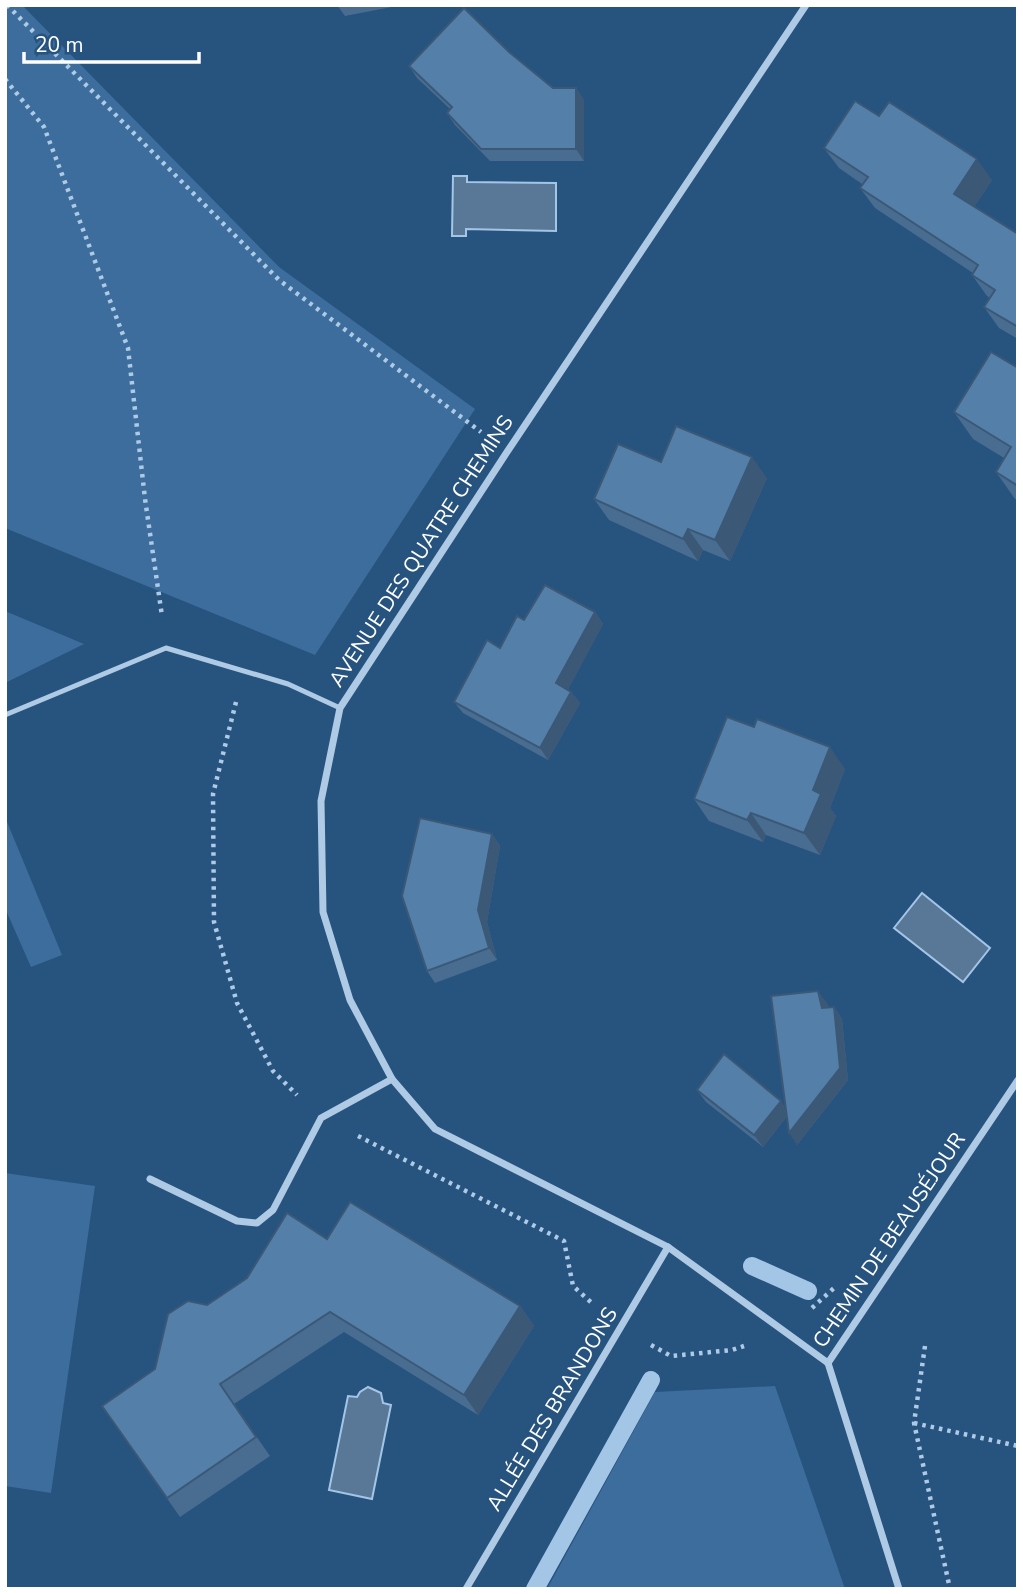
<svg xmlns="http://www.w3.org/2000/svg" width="1023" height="1594" font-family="'Nunito Sans',sans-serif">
  <rect width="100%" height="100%" fill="#27537f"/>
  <g fill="#3c6d9c">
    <path d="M 5,5 L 22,5 L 279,267 L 475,409 L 315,655 L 5,528 Z"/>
    <path d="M 5,611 L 84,644 L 5,683 Z"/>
    <path d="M 5,817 L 62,955 L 31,967 L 5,908 Z"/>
    <path d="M 5,1173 L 95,1186 L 51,1493 L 5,1486 Z"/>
    <path d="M 775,1386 L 845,1589 L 547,1589 L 655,1392 Z"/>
  </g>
  <g fill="#597897" stroke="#a3c6e6" stroke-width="2">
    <path d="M 453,176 L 467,176 L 467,182 L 556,183 L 556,231 L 466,229 L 466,236 L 452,236 Z"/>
    <path d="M 922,893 L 990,948 L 963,982 L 894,928 Z"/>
    <path d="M 368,1387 L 381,1393 L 383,1403 L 391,1405 L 372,1499 L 329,1490 L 348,1396 L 357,1397 L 360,1392 Z"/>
  </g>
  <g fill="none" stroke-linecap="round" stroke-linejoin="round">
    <g stroke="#a3c6e6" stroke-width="18">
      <path d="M 752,1266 L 808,1291"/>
      <path d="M 535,1589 L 651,1380"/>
    </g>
    <g stroke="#aecae5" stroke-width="4.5" stroke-dasharray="3.5 5" stroke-linecap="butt">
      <path d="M 7,5 L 279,280 L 481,432"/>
      <path d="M 5,79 L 44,127 L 128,348 L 145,499 L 162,616"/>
      <path d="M 236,702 L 213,794 L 214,922 L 237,1003 L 273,1071 L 297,1095"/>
      <path d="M 358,1136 L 564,1241 L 573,1286 L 594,1305"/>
      <path d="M 812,1308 L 834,1288"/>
      <path d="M 651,1345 L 671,1356 L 732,1350 L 744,1346"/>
      <path d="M 925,1346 L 914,1423 L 950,1589"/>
      <path d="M 914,1423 L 1018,1446"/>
    </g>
    <path stroke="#aecae5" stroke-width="5" d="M 5,715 L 166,648 L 288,684 L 340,708"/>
    <g stroke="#aecae5" stroke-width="7">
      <path d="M 806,5 L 507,452 L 340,708 L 321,801 L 323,912 L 350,1000 L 392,1079 L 435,1129 L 668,1247 L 828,1363"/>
      <path d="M 150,1179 L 237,1221 L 257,1223 L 273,1210 L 321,1118 L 392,1079"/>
      <path d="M 828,1363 L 1018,1080"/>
      <path d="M 828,1363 L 899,1589"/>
      <path d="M 466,1589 L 668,1247"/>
    </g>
  </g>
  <g fill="#486d91">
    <path d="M 337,5 L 402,5 L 345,16 Z"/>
    <path d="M 509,52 L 553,88 L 576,88 L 584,100 L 584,161 L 490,161 L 455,125 L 447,113 L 450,109 L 417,78 L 409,66 Z"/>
    <path d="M 879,116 L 992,180 L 974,207 L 1018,234 L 1018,339 L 999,328 L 984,307 L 990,298 L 987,296 L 972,275 L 973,273 L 875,208 L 860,188 L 862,184 L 839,168 L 824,148 Z"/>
    <path d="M 1018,368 L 1018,501 L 1015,499 L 996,472 L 1004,458 L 973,439 L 954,412 Z"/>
    <path d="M 767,478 L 730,561 L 703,550 L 698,561 L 609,520 L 594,499 Z"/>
    <path d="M 595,612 L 603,624 L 568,689 L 571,692 L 580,703 L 548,760 L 463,713 L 454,702 L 524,620 Z"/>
    <path d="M 845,769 L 830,808 L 836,816 L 820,855 L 766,835 L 763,842 L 709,821 L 694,799 Z"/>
    <path d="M 492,834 L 500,846 L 487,922 L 497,960 L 435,983 L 427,971 Z"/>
    <path d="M 827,1003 L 828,1008 L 834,1007 L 842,1019 L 848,1080 L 797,1145 L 787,1116 L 763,1147 L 706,1102 L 697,1090 L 786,1108 Z"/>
    <path d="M 207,1305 L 520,1306 L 534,1326 L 478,1415 L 344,1332 L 234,1404 L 270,1456 L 180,1517 L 102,1406 L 155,1369 Z"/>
  </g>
  <g fill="#3b5976">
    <path d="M 576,88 L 584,100 L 584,161 L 576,149 Z"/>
    <path d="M 977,159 L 992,180 L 969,215 L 954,194 Z"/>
    <path d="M 752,457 L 767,478 L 730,561 L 715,540 Z"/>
    <path d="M 688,529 L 703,550 L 698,561 L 683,539 Z"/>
    <path d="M 595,612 L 603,624 L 565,695 L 556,683 Z"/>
    <path d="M 571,692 L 580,703 L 548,760 L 540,748 Z"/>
    <path d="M 830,747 L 845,769 L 830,808 L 836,816 L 820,855 L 804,833 L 813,790 Z"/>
    <path d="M 751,813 L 766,835 L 763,842 L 747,820 Z"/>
    <path d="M 492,834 L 500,846 L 487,922 L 497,960 L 489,948 L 478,910 Z"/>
    <path d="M 818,991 L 827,1003 L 830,1020 L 822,1008 Z"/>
    <path d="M 834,1007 L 842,1019 L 848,1080 L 797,1145 L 789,1133 Z"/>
    <path d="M 781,1101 L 789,1113 L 763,1147 L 754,1135 Z"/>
    <path d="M 520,1306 L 534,1326 L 478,1415 L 464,1395 Z"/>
  </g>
  <g fill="#547fa9" stroke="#3b5976" stroke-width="2">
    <path d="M 464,8 L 509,52 L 553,88 L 576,88 L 576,149 L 481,149 L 447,113 L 452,107 L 409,66 Z"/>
    <path d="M 855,101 L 879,116 L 889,102 L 977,159 L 954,194 L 1018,234 L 1018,327 L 984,307 L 995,290 L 972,275 L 978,265 L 860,188 L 868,177 L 824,148 Z"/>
    <path d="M 991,352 L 1018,368 L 1018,486 L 996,472 L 1011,447 L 954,412 Z"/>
    <path d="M 676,426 L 752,457 L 715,540 L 688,529 L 683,539 L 594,499 L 618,444 L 661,462 Z"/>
    <path d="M 545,585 L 595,612 L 556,683 L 571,692 L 540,748 L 454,702 L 487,640 L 500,648 L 517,616 L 524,620 Z"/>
    <path d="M 727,717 L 754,727 L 757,719 L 830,747 L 813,790 L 821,794 L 804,833 L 751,813 L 747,820 L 694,799 Z"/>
    <path d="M 420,818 L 492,834 L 478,910 L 489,948 L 427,971 L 402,896 Z"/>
    <path d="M 818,991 L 822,1008 L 834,1007 L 840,1068 L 789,1133 L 771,996 Z"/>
    <path d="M 724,1054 L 781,1101 L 754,1135 L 697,1090 Z"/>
    <path d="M 350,1202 L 520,1306 L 464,1395 L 330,1312 L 220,1384 L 256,1437 L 167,1498 L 102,1406 L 155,1369 L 168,1314 L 188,1301 L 207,1305 L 247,1278 L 287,1213 L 327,1239 Z"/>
  </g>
  <g text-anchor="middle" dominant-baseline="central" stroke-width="5" stroke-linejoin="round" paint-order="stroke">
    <g font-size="21" fill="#fff" stroke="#27537f">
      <text transform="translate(421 551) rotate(-57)">AVENUE DES QUATRE CHEMINS</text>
      <text transform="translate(889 1240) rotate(-56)">CHEMIN DE BEAUSÉJOUR</text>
      <text transform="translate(552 1409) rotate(-59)">ALLÉE DES BRANDONS</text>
    </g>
  </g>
  <rect width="1023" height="1594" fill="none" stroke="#ffffff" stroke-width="14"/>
  <path d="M24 52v10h175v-10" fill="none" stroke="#ffffff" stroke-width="3.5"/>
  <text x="35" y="52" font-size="21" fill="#ffffff" stroke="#27537f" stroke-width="5" paint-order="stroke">20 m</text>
</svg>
